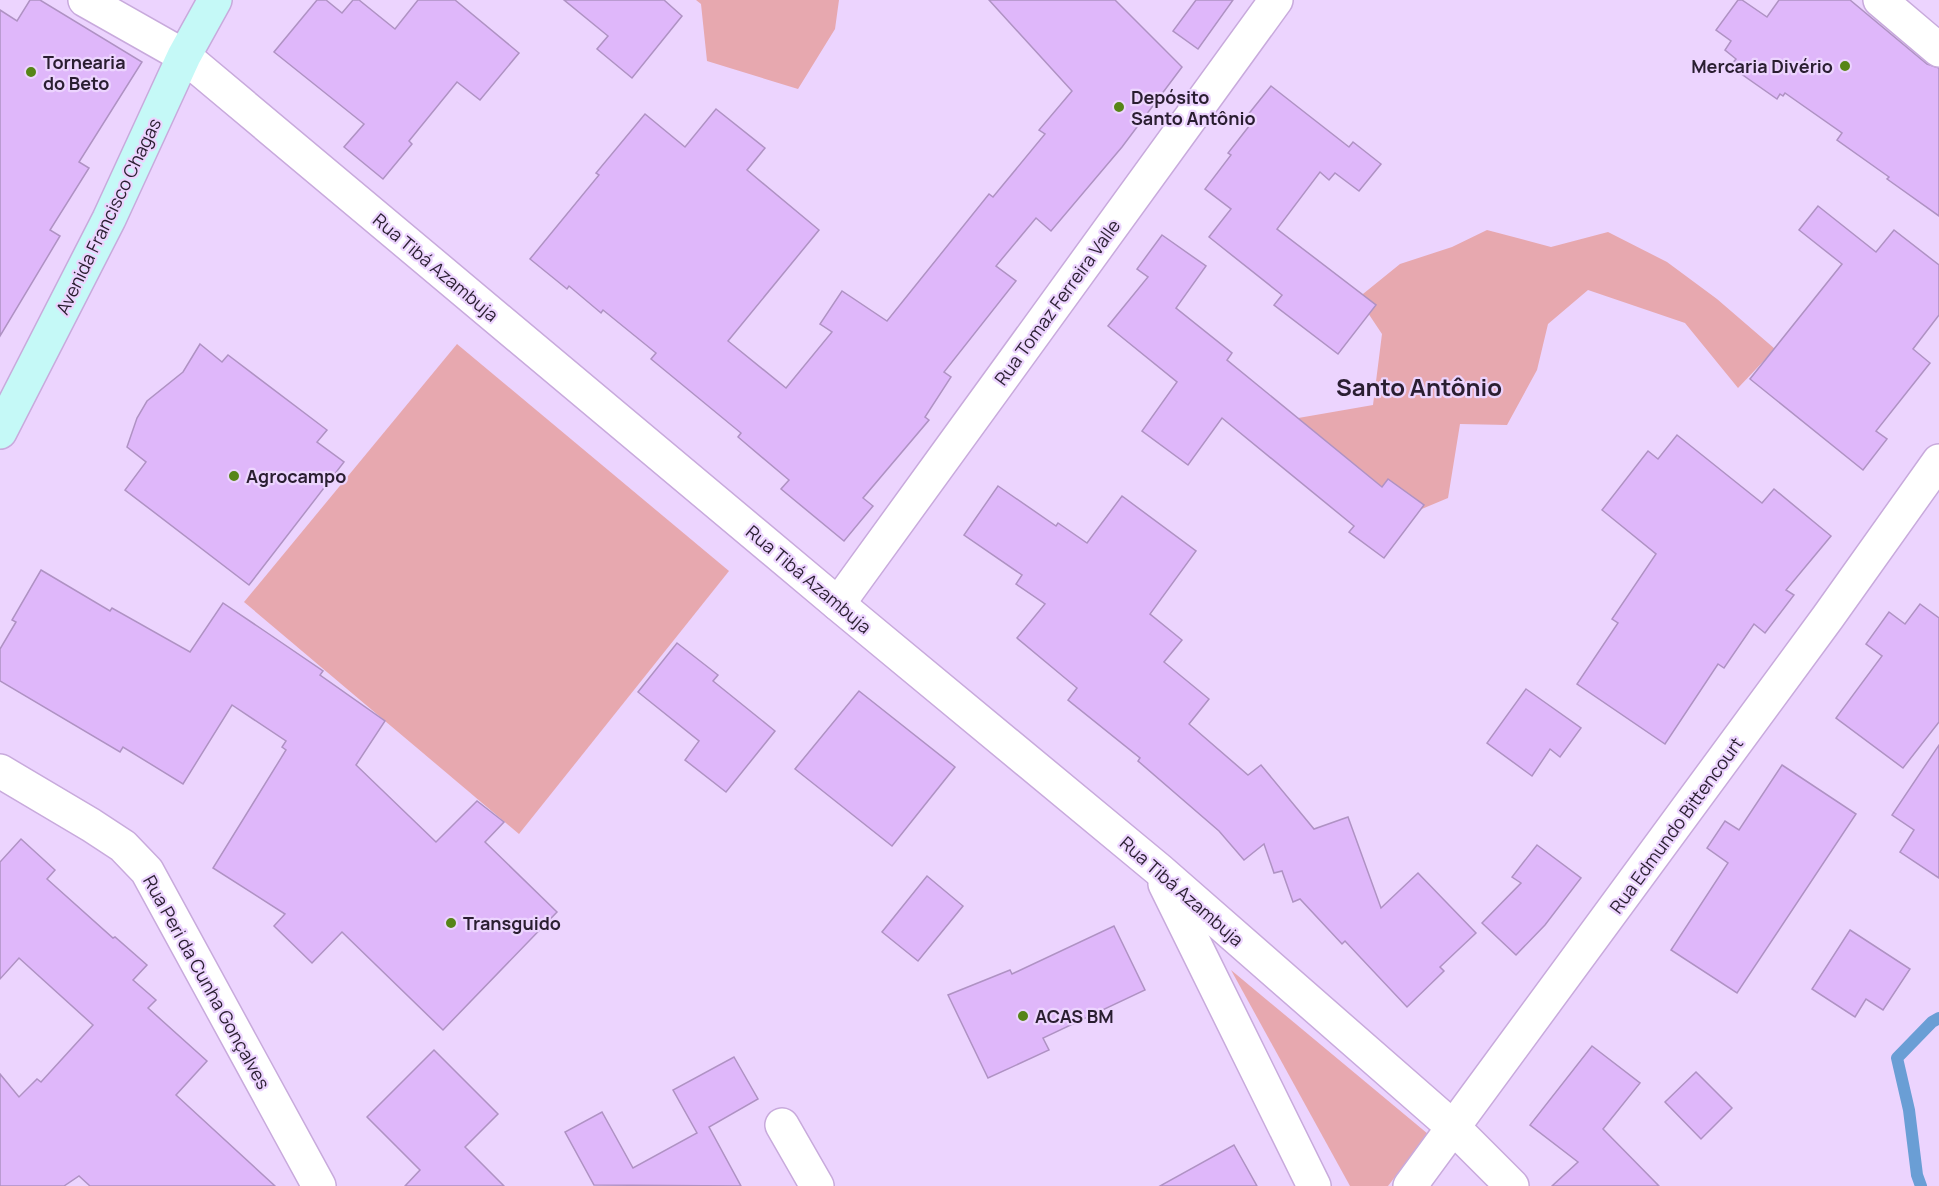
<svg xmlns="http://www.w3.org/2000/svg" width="1939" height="1186" font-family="Manrope,sans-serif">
  <rect width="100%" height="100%" fill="#ecd4fe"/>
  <g fill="#e7a8af">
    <path d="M 696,0 L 839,0 L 835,29 L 798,89 L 707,61 L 701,4 Z"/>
    <path d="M 1487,230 L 1551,247 L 1608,232 L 1667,262 L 1717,299 L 1775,349 L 1738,388 L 1685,323 L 1588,290 L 1548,324 L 1537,370 L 1507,425 L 1460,424 L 1448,498 L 1381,526 L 1281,421 L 1373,405 L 1382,334 L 1358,298 L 1400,264 L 1452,247 Z"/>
    <path d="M 457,344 L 729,571 L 519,834 L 244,602 Z"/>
    <path d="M 1231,970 L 1428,1134 L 1388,1186 L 1350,1186 Z"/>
  </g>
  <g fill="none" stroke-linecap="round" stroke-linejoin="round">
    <path stroke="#6a9ed5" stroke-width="12" d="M 1921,1186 L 1917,1175 L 1909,1110 L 1897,1058 L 1932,1022 L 1939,1018"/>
  </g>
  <g fill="#dfb7fa" stroke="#af92c3" stroke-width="1.5">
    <path d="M 30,0 L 40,0 L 142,62 L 79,162 L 89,168 L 50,230 L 60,236 L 0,336 L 0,10 L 17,21 Z"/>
    <path d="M 317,0 L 326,0 L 342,13 L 353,0 L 359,0 L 395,29 L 418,0 L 455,0 L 519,53 L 480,100 L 457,82 L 409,141 L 412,144 L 383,179 L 344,147 L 364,124 L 274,52 Z"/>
    <path d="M 564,0 L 664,0 L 682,16 L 632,78 L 597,49 L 608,36 Z"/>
    <path d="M 989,0 L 1115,0 L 1182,67 L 1122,147 L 1051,231 L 1036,218 L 996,266 L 1016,281 L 944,372 L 951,377 L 925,417 L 929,420 L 863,498 L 873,506 L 844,541 L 781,489 L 789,480 L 738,437 L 741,433 L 651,359 L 656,353 L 603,310 L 601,313 L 569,286 L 567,289 L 530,259 L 599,175 L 596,173 L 645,114 L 685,147 L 716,109 L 765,148 L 747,170 L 819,230 L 728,341 L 786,388 L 832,332 L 820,324 L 842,291 L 887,321 L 989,194 L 993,197 L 1045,134 L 1039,130 L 1072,91 Z"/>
    <path d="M 1196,0 L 1233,0 L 1198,49 L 1173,31 Z"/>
    <path d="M 1738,0 L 1742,0 L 1767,17 L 1779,0 L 1850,0 L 1927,64 L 1939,68 L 1939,216 L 1887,179 L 1889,177 L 1837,140 L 1842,133 L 1785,93 L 1783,96 L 1780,94 L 1777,99 L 1730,66 L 1736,59 L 1725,50 L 1731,41 L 1716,30 Z"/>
    <path d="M 1271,86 L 1349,147 L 1353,142 L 1381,164 L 1359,191 L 1335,173 L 1329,180 L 1320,172 L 1277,229 L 1376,305 L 1338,354 L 1274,305 L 1282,295 L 1209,237 L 1231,209 L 1205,189 L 1231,155 L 1228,153 L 1253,121 L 1247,116 Z"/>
    <path d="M 1818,206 L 1876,252 L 1894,230 L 1939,265 L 1939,315 L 1913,349 L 1930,363 L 1876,431 L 1887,439 L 1863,470 L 1750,379 L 1842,264 L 1799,230 Z"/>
    <path d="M 1162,235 L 1206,266 L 1176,308 L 1232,353 L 1227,360 L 1382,487 L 1388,479 L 1424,505 L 1384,558 L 1349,532 L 1354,526 L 1222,418 L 1188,465 L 1142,431 L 1177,382 L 1108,326 L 1148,277 L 1137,269 Z"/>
    <path d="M 200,344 L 222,362 L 228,355 L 327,430 L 317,442 L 344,462 L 249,585 L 125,490 L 146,462 L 127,447 L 137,418 L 147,401 L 183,372 Z"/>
    <path d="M 1677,435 L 1762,503 L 1774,489 L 1831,536 L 1786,590 L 1794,595 L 1765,633 L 1754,624 L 1724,668 L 1718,664 L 1665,744 L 1577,684 L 1618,623 L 1612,619 L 1656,554 L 1602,510 L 1648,451 L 1658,459 Z"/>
    <path d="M 998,486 L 1056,526 L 1058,523 L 1087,543 L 1122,496 L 1196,551 L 1150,614 L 1182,640 L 1164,662 L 1209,699 L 1189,724 L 1248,775 L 1261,765 L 1314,829 L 1348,817 L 1381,908 L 1418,873 L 1476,933 L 1440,967 L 1444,971 L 1407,1007 L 1345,941 L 1342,944 L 1300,899 L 1293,902 L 1282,871 L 1274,873 L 1264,844 L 1244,860 L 1219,831 L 1138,761 L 1140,758 L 1068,700 L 1077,688 L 1017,638 L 1045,604 L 1016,584 L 1022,575 L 964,535 Z"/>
    <path d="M 41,570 L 110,611 L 112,608 L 190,652 L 223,603 L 266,632 L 323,671 L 320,675 L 385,721 L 356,765 L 436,842 L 477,801 L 504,822 L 485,842 L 557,912 L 443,1030 L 342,932 L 312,963 L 274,926 L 285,914 L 213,868 L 286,750 L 282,747 L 286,741 L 232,705 L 183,784 L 123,747 L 120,752 L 0,681 L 0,649 L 16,622 L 12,620 Z"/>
    <path d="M 1920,604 L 1939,618 L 1939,722 L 1903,768 L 1836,718 L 1882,656 L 1866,644 L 1889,612 L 1905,624 Z"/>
    <path d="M 677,643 L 718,675 L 713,681 L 775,731 L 726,792 L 685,760 L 699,741 L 638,692 Z"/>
    <path d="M 1526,689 L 1581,728 L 1560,757 L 1550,749 L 1532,776 L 1487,743 Z"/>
    <path d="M 859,691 L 955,767 L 892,846 L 795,769 Z"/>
    <path d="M 1939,745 L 1939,878 L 1900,852 L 1914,830 L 1892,815 Z"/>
    <path d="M 1782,765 L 1856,814 L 1737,993 L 1671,950 L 1728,863 L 1707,848 L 1725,821 L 1739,830 Z"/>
    <path d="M 21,839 L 55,870 L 47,879 L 113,938 L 115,937 L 147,965 L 133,980 L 156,1000 L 148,1008 L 207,1061 L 176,1095 L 275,1186 L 90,1186 L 79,1176 L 64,1186 L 0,1186 L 0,1074 L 19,1097 L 37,1079 L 41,1082 L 93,1025 L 19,958 L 0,979 L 0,862 Z"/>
    <path d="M 1537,845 L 1581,878 L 1545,925 L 1516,955 L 1482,923 L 1521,883 L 1512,877 Z"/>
    <path d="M 927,876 L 963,906 L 918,961 L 882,932 Z"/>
    <path d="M 1114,926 L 1145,990 L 1043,1038 L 1049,1050 L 988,1078 L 948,995 L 1010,970 L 1012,974 Z"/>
    <path d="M 1850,930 L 1910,969 L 1883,1010 L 1866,999 L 1855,1017 L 1812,989 Z"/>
    <path d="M 1592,1046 L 1640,1083 L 1603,1129 L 1659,1186 L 1552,1186 L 1578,1162 L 1530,1125 Z"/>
    <path d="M 434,1050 L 498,1114 L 465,1147 L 504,1186 L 405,1186 L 420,1170 L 367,1117 Z"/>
    <path d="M 734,1057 L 758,1099 L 709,1127 L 741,1186 L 594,1185 L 565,1132 L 602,1112 L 633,1168 L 697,1133 L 673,1090 Z"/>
    <path d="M 1696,1072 L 1732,1108 L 1701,1139 L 1665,1102 Z"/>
    <path d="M 1234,1145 L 1257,1186 L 1160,1186 Z"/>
  </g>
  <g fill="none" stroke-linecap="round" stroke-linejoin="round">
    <defs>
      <g id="street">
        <path d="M 85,0 L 184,56 L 838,604 L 1158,869 L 1454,1128 L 1512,1186"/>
        <path d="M 1880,0 L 1939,50"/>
        <path d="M 838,604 L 1276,0"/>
        <path d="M 0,771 L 91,825 L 123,846 L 147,871 L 319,1186"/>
        <path d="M 1165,884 L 1314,1186"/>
        <path d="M 782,1125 L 817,1186"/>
        <path d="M 1410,1186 L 1828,617 L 1939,461"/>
      </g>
      <path id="secondary" d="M 0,432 L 109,219 L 184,56 L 215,0"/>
    </defs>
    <use href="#street" stroke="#c8aadc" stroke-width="36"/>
    <use href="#secondary" stroke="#c8aadc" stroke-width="36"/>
    <use href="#street" stroke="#fff" stroke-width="33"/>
    <use href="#secondary" stroke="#c5f9f7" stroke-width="33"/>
  </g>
  <g fill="#568517" stroke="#ecd4fe" stroke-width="2">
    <circle cx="1845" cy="66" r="6"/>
    <circle cx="31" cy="72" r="6"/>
    <circle cx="1119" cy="107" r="6"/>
    <circle cx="234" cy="476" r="6"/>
    <circle cx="451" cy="923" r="6"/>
    <circle cx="1023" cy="1016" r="6"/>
  </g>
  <g text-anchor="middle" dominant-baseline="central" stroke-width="4.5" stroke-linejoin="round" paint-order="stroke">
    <g font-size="18" font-weight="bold" fill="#2a1e31" stroke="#ecd4fe" text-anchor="start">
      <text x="43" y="62">Tornearia<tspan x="43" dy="21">do Beto</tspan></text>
      <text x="1833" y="66" text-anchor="end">Mercaria Divério</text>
      <text x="1131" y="97">Depósito<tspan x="1131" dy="21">Santo Antônio</tspan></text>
      <text x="246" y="476">Agrocampo</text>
      <text x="463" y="923">Transguido</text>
      <text x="1035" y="1016">ACAS BM</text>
    </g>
    <g font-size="18" fill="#2a1e31" stroke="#ecd4fe">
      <text transform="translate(108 216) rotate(-64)">Avenida Francisco Chagas</text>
      <text transform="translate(436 267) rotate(40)">Rua Tibá Azambuja</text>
      <text transform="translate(1057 302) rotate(-54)">Rua Tomaz Ferreira Valle</text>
      <text transform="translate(809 579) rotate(40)">Rua Tibá Azambuja</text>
      <text transform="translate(1676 825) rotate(-54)">Rua Edmundo Bittencourt</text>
      <text transform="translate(1182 891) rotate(41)">Rua Tibá Azambuja</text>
      <text transform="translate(207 982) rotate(61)">Rua Peri da Cunha Gonçalves</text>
    </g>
    <g font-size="24" font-weight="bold" fill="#2a1e31" stroke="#ecd4fe">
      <text x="1419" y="386">Santo Antônio</text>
    </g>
  </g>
</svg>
